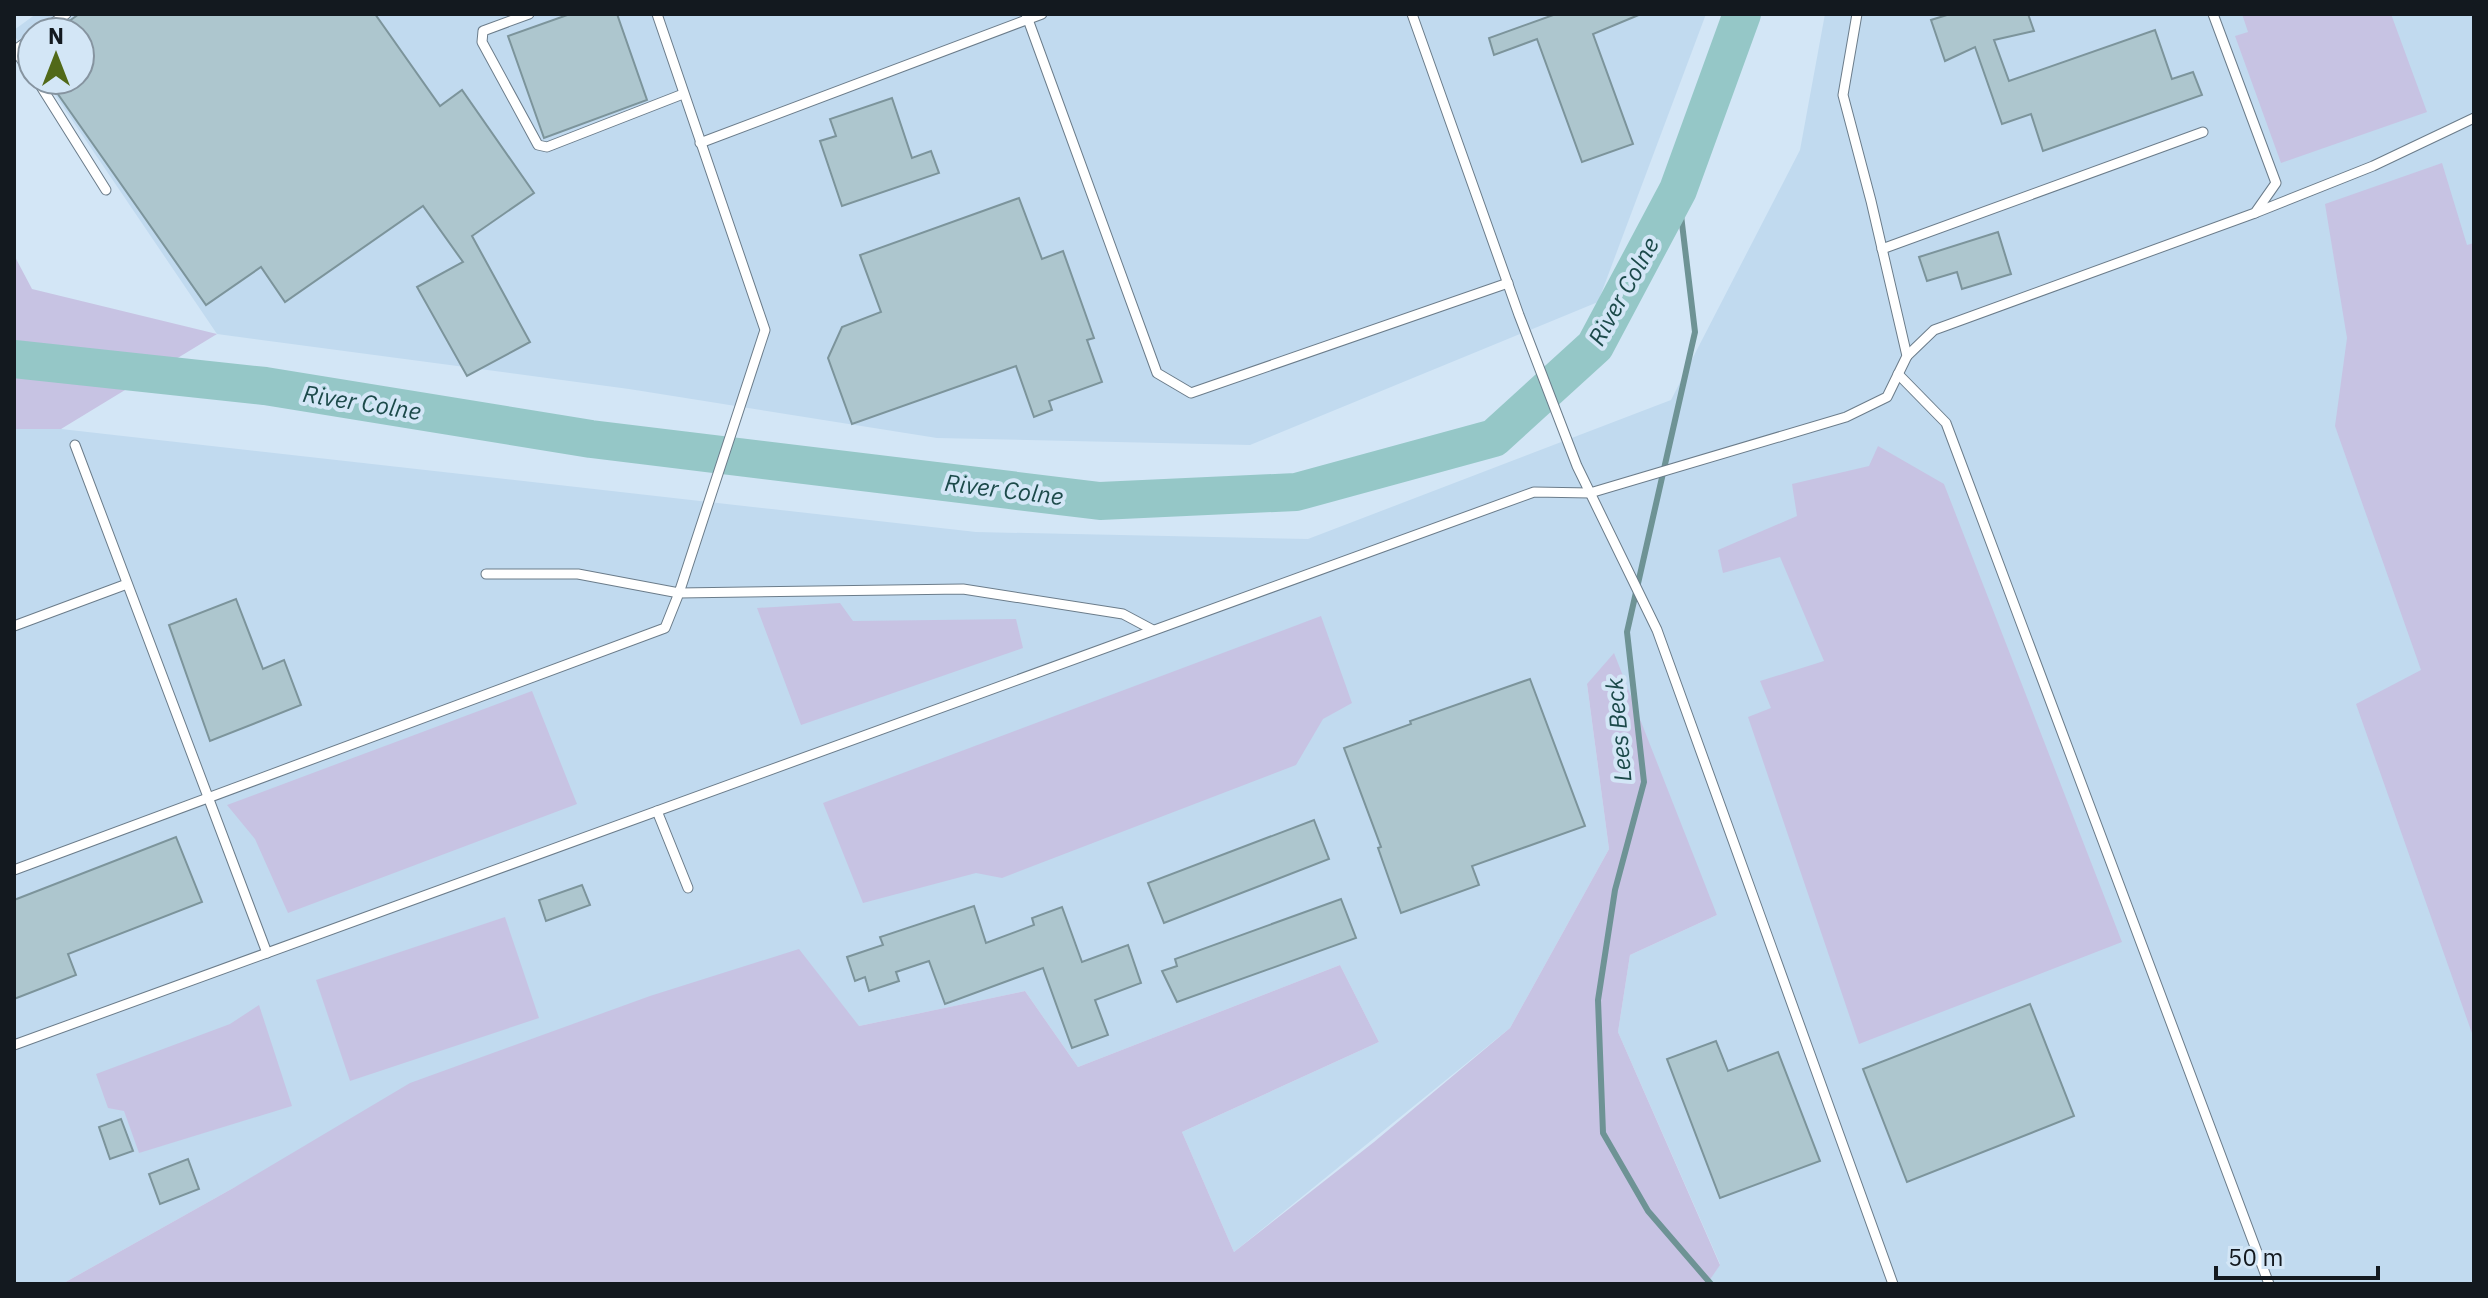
<svg xmlns="http://www.w3.org/2000/svg" width="2488" height="1298" font-family="'IBM Plex Sans',sans-serif">
  <rect width="100%" height="100%" fill="#d3e6f6"/>
  <g fill="#c1daef">
    <path d="M 36,14 L 1706,14 L 1598,302 L 1250,445 L 937,438 L 629,389 L 217,334 L 45,80 L 80,80 L 80,32 L 32,32 L 32,61 L 14,35 L 14,30 Z"/>
    <path d="M 1825,14 L 2474,14 L 2474,1284 L 1707,1284 L 1720,1264 L 1618,1032 L 1630,955 L 1717,915 L 1587,684 L 1609,849 L 1510,1028 L 1234,1252 L 1182,1132 L 1379,1042 L 1340,965 L 1078,1067 L 1025,991 L 859,1026 L 235,1187 L 62,1284 L 14,1284 L 14,429 L 61,429 L 976,532 L 1308,539 L 1671,400 L 1800,150 Z"/>
  </g>
  <g fill="#c7c3e3">
    <path d="M 2242,14 L 2391,14 L 2427,112 L 2281,163 L 2235,36 L 2248,32 Z"/>
    <path d="M 2442,163 L 2467,245 L 2474,243 L 2474,1039 L 2356,704 L 2421,670 L 2335,426 L 2347,338 L 2325,204 Z"/>
    <path d="M 14,255 L 32,289 L 217,334 L 61,429 L 14,429 Z"/>
    <path d="M 1878,446 L 1944,484 L 2122,942 L 1859,1044 L 1748,717 L 1771,708 L 1760,681 L 1824,661 L 1780,557 L 1723,573 L 1718,550 L 1797,516 L 1792,484 L 1869,466 Z"/>
    <path d="M 840,603 L 853,621 L 1016,619 L 1023,648 L 801,725 L 757,608 Z"/>
    <path d="M 1321,616 L 1352,703 L 1323,719 L 1296,765 L 1002,878 L 976,873 L 863,903 L 823,803 Z"/>
    <path d="M 1614,653 L 1717,915 L 1630,955 L 1618,1032 L 1720,1265 L 1707,1284 L 62,1284 L 235,1187 L 410,1083 L 650,996 L 799,949 L 859,1026 L 1025,991 L 1078,1067 L 1340,965 L 1379,1042 L 1182,1132 L 1234,1252 L 1374,1142 L 1510,1028 L 1609,849 L 1587,684 Z"/>
    <path d="M 532,691 L 577,804 L 288,913 L 255,839 L 227,805 Z"/>
    <path d="M 505,917 L 539,1018 L 350,1081 L 316,980 Z"/>
    <path d="M 259,1005 L 292,1106 L 139,1153 L 124,1111 L 108,1108 L 96,1074 L 230,1024 Z"/>
  </g>
  <g fill="none" stroke-linecap="round" stroke-linejoin="round">
    <path stroke="#6e9395" stroke-width="6" d="M 1678,190 L 1695,332 L 1627,632 L 1644,782 L 1615,890 L 1598,1000 L 1603,1133 L 1648,1211 L 1711,1284"/>
    <path stroke="#95c7c7" stroke-width="38" d="M 14,359 L 265,386 L 591,439 L 1100,501 L 1296,492 L 1494,438 L 1595,346 L 1678,190 L 1742,14"/>
  </g>
  <g fill="#adc6ce" stroke="#7c949b" stroke-width="2">
    <path d="M 79,14 L 375,14 L 440,106 L 462,90 L 534,193 L 472,236 L 530,342 L 467,376 L 417,287 L 463,262 L 423,206 L 285,302 L 261,267 L 206,305 L 48,80 L 80,80 L 80,32 L 54,32 Z"/>
    <path d="M 570,14 L 617,14 L 647,100 L 544,138 L 508,36 Z"/>
    <path d="M 1556,14 L 1641,14 L 1593,34 L 1633,144 L 1582,162 L 1537,39 L 1494,55 L 1489,38 Z"/>
    <path d="M 1950,14 L 2028,14 L 2034,31 L 1994,40 L 2009,81 L 2155,30 L 2172,79 L 2193,72 L 2202,95 L 2043,151 L 2031,114 L 2002,124 L 1975,47 L 1945,61 L 1931,20 Z"/>
    <path d="M 892,98 L 912,158 L 931,151 L 939,173 L 842,206 L 820,141 L 836,136 L 830,119 Z"/>
    <path d="M 1019,198 L 1042,259 L 1063,251 L 1094,338 L 1087,340 L 1102,382 L 1049,401 L 1052,410 L 1034,417 L 1016,366 L 852,424 L 828,358 L 842,327 L 881,312 L 860,255 Z"/>
    <path d="M 1998,232 L 2011,274 L 1962,289 L 1957,272 L 1927,281 L 1919,257 Z"/>
    <path d="M 236,599 L 263,669 L 284,660 L 301,705 L 210,741 L 169,625 Z"/>
    <path d="M 1530,679 L 1585,826 L 1472,866 L 1479,885 L 1401,913 L 1378,848 L 1381,847 L 1344,748 L 1411,724 L 1410,721 Z"/>
    <path d="M 1314,820 L 1329,859 L 1164,923 L 1148,883 Z"/>
    <path d="M 176,837 L 202,902 L 68,954 L 76,975 L 14,999 L 14,900 Z"/>
    <path d="M 582,885 L 590,905 L 546,921 L 539,900 Z"/>
    <path d="M 1341,899 L 1356,938 L 1177,1002 L 1162,971 L 1177,966 L 1175,959 Z"/>
    <path d="M 974,906 L 986,943 L 1034,925 L 1032,918 L 1062,907 L 1082,962 L 1128,945 L 1141,983 L 1095,1000 L 1108,1035 L 1072,1048 L 1043,968 L 945,1004 L 929,961 L 896,972 L 899,981 L 869,991 L 865,977 L 855,981 L 847,957 L 883,945 L 880,937 Z"/>
    <path d="M 2030,1004 L 2074,1116 L 1907,1182 L 1863,1069 Z"/>
    <path d="M 1716,1041 L 1728,1071 L 1778,1052 L 1820,1161 L 1720,1198 L 1667,1059 Z"/>
    <path d="M 121,1119 L 133,1151 L 110,1159 L 99,1127 Z"/>
    <path d="M 188,1159 L 199,1189 L 160,1204 L 149,1174 Z"/>
  </g>
  <g fill="none" stroke-linecap="round" stroke-linejoin="round">
    <defs>
      <g id="service">
        <path d="M 529,14 L 483,31 L 482,42 L 538,145 L 547,147 L 683,94"/>
        <path d="M 1026,14 L 1157,373 L 1191,393 L 1508,283"/>
        <path d="M 1412,14 L 1519,315 L 1577,466 L 1657,630 L 1893,1284"/>
        <path d="M 41,32 L 66,14"/>
        <path d="M 14,49 L 32,74"/>
        <path d="M 15,50 L 32,38"/>
        <path d="M 37,80 L 106,190"/>
        <path d="M 700,143 L 1042,14"/>
        <path d="M 2255,213 L 2373,166 L 2474,118"/>
        <path d="M 1882,249 L 2203,132"/>
        <path d="M 1907,356 L 1934,330 L 2255,213 L 2276,183 L 2213,14"/>
        <path d="M 1898,374 L 1946,423 L 2269,1284"/>
        <path d="M 75,445 L 267,953"/>
        <path d="M 486,574 L 578,574 L 679,593 L 765,330 L 657,14"/>
        <path d="M 14,626 L 127,584"/>
        <path d="M 657,811 L 688,888"/>
        <path d="M 14,870 L 665,628 L 679,593 L 963,589 L 1123,614 L 1153,630"/>
        <path d="M 14,1045 L 1534,492 L 1590,493 L 1846,417 L 1887,397 L 1907,356 L 1871,201 L 1843,95 L 1857,14"/>
      </g>
    </defs>
    <use href="#service" stroke="#6b7c8a" stroke-width="11"/>
    <use href="#service" stroke="#fff" stroke-width="9"/>
  </g>
  <g text-anchor="middle" dominant-baseline="central" stroke-width="8" stroke-linejoin="round" paint-order="stroke">
    <g font-size="24" font-style="italic" fill="#1c4a4a" stroke="#d3e6f6">
      <text transform="translate(1623 291) rotate(-61)">River Colne</text>
      <text transform="translate(362 402) rotate(9)">River Colne</text>
      <text transform="translate(1004 489) rotate(7)">River Colne</text>
      <text transform="translate(1618 730) rotate(-95)">Lees Beck</text>
    </g>
  </g>
  <rect width="2488" height="1298" fill="none" stroke="#13191f" stroke-width="32"/>
  <g transform="translate(56 56)"><circle r="38" fill="#d3e6f6" stroke="#8694a0" stroke-width="2"/>
  <path d="M0-6L14 30L0 20L-14 30Z" fill="#516918"/>
  <text y="-12" font-size="22" font-weight="bold" text-anchor="middle" fill="#13191f">N</text>
  </g>
  <path d="M2216 1266v12h162v-12" fill="none" stroke="#13191f" stroke-width="4"/>
  <text x="2228" y="1266" font-size="24" fill="#13191f" stroke="#d3e6f6" stroke-width="6" paint-order="stroke">50 m</text>
</svg>
